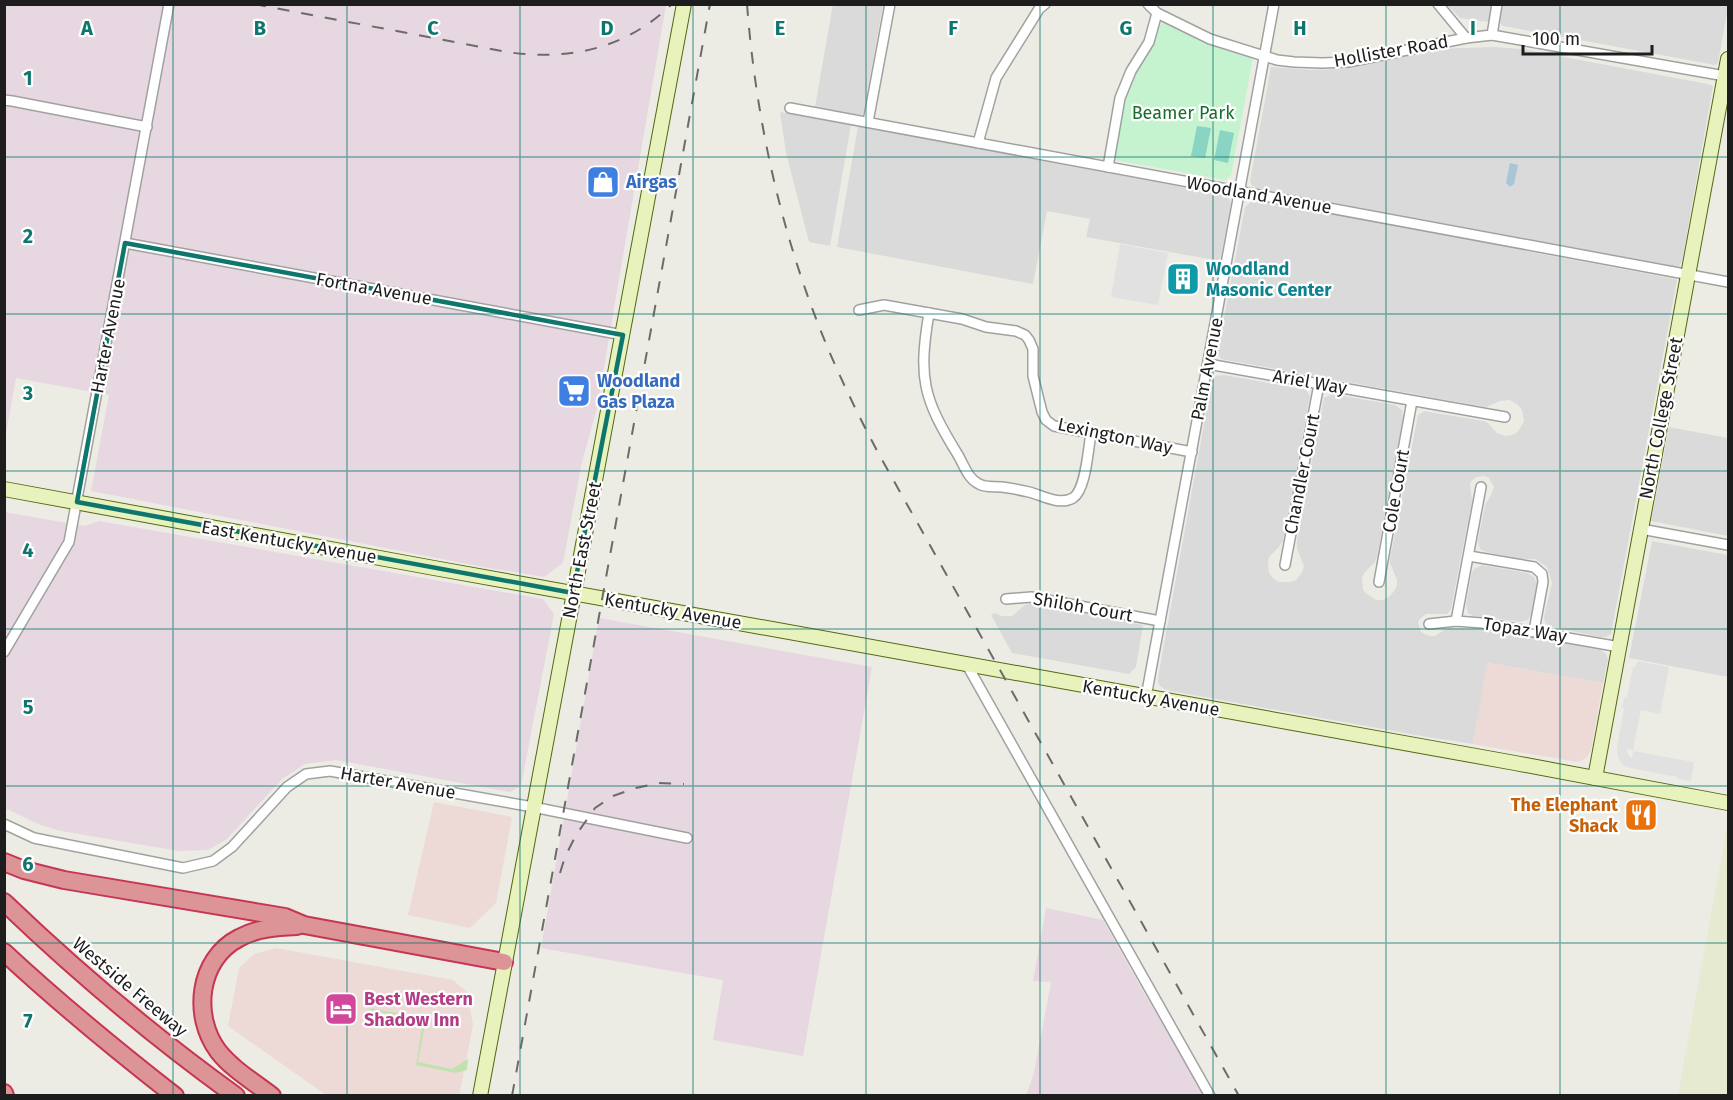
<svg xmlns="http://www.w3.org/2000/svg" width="1733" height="1100" font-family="'Fira Sans',sans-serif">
  <rect width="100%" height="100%" fill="#edece4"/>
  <g fill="#dbdada">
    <path d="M 833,4 L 883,5 L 863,114 L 860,115 L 815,107 Z"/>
    <path d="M 1447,5 L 1493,5 L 1489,22 L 1460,18 Z"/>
    <path d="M 1502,5 L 1728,4 L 1728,8 L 1718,63 L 1715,65 L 1503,26 L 1499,22 Z"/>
    <path d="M 1493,47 L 1521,49 L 1708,84 L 1713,86 L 1682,261 L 1679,267 L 1258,189 L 1252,186 L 1250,181 L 1271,67 L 1311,70 L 1341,69 L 1435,49 Z"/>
    <path d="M 780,112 L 851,125 L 830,246 L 809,242 L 786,153 Z"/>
    <path d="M 858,126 L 1226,195 L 1228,196 L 1231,204 L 1220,261 L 1086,237 L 1090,219 L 1047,211 L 1033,284 L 837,247 Z"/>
    <path d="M 1253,200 L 1675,279 L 1677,280 L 1611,634 L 1606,637 L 1600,637 L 1548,626 L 1545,622 L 1544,617 L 1552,583 L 1547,567 L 1535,559 L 1519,559 L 1486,552 L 1480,549 L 1478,541 L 1485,505 L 1491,495 L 1494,487 L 1489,478 L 1484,476 L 1476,477 L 1470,483 L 1472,501 L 1451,609 L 1447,614 L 1426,614 L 1420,619 L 1418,622 L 1421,632 L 1430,636 L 1435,636 L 1444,630 L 1449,628 L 1487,630 L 1601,650 L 1606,654 L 1608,660 L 1603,683 L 1488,663 L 1473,744 L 1421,736 L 1171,691 L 1164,689 L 1159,685 L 1158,681 L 1159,672 L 1212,380 L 1216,376 L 1224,375 L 1302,389 L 1306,390 L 1310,396 L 1283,541 L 1278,548 L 1269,557 L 1268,562 L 1269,573 L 1274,579 L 1279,582 L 1290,582 L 1296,580 L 1302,572 L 1304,566 L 1297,549 L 1297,539 L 1324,398 L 1332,394 L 1395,405 L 1402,410 L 1403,417 L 1377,557 L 1375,562 L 1364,573 L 1362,578 L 1363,590 L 1367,594 L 1376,600 L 1383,600 L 1389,597 L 1395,590 L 1397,585 L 1397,580 L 1390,563 L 1390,559 L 1418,415 L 1424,411 L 1429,412 L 1484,421 L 1488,423 L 1497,433 L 1506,436 L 1515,434 L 1519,430 L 1524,421 L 1522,410 L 1518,405 L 1510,400 L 1500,401 L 1486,407 L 1221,359 L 1218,353 L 1218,349 L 1245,207 Z"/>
    <path d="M 1669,427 L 1728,438 L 1728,536 L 1651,521 Z"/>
    <path d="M 1652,541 L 1728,555 L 1728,677 L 1629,658 Z"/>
    <path d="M 1482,565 L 1527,573 L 1534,577 L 1537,584 L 1531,615 L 1528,620 L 1519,622 L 1494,618 L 1473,616 L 1468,613 L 1466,605 L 1472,572 L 1475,568 Z"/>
    <path d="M 1031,603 L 1143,625 L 1136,667 L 1129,674 L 1012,653 L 991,615 L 995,613 L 1001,616 L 1012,616 L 1025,605 Z"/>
  </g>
  <g fill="#edd9d5">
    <path d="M 1487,663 L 1603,683 L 1591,750 L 1588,756 L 1583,760 L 1577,762 L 1473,744 Z"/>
    <path d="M 434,802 L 512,817 L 496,903 L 470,928 L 408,915 Z"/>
    <path d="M 276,948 L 453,980 L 467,992 L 473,1025 L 459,1096 L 326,1095 L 228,1026 L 239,968 L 254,954 Z"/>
  </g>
  <g fill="#e6d7e1">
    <path d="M 5,5 L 666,5 L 597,408 L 582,462 L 563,563 L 544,577 L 483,567 L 91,491 L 109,395 L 16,378 L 5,439 Z"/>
    <path d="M 4,512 L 84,526 L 99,521 L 543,599 L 554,614 L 521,786 L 510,792 L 336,760 L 305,764 L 282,779 L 227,839 L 208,850 L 179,851 L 61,831 L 38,824 L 5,808 Z"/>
    <path d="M 599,618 L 872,667 L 803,1056 L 713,1040 L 723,980 L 541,948 Z"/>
    <path d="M 1046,908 L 1103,920 L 1144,993 L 1206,1095 L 1026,1096 L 1034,1073 L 1051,982 L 1033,981 Z"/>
  </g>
  <path fill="#e5ead1" d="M 1727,827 L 1728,827 L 1728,1095 L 1678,1095 Z"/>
  <path fill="#c1e2af" d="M 370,1008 L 426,1019 L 418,1062 L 452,1069 L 468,1059 L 467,1070 L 456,1073 L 416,1065 L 423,1021 L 370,1010 Z"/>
  <path fill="#c5f3d0" d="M 1165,22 L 1253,57 L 1231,176 L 1225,180 L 1114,160 C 1117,139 1119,114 1126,94 C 1135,70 1153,52 1158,27 Z"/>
  <g fill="#8ad4c3">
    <path d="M 1197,126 L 1211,128 L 1205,158 L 1191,156 Z"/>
    <path d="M 1220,130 L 1234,133 L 1228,163 L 1214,160 Z"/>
  </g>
  <g fill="#e1e1e1">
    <path d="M 1120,244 L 1168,253 L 1158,305 L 1111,297 Z"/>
    <path d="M 1637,661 L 1669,667 L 1660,714 L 1641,710 L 1633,750 L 1627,749 L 1628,755 L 1632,758 L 1633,751 L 1694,762 L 1691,781 L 1678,779 L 1677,777 L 1630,768 L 1624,766 L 1618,757 L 1617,747 L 1624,708 L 1622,708 L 1624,698 L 1627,698 L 1633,667 L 1636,667 Z"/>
  </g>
  <path fill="#a9c5d7" d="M 1510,163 L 1518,165 L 1514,184 L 1510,187 L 1506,183 Z"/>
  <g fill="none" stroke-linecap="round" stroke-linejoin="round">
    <defs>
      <g id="street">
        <path d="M 1148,4 L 1157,13 L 1210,39 L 1277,60 L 1294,62 L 1322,63 L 1348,62 L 1466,38"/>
        <path d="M 1438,4 L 1466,38 L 1492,35 L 1725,76"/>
        <path d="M 1492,35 L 1497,4"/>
        <path d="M 4,100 L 12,101 L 147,127"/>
        <path d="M 790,108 L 1728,282"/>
        <path d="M 868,122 L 890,4"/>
        <path d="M 978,143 L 996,78 L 1039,9 L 1045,4"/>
        <path d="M 1108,167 L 1120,98 L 1131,71 L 1149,42 L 1157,13"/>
        <path d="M 125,243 L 623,335"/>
        <path d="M 859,310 L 884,305 L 962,319 L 986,327 L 1016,331 L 1025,335 L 1029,340 L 1033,349 L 1033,376 L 1042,412 L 1046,420 L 1054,426 L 1192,452"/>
        <path d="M 929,313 C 918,379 923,398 958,455 C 964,465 968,479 979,484 C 986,488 994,486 1002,487 C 1011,488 1020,490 1029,492 C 1042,495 1059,506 1073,498 C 1086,490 1088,449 1091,434"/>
        <path d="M 1208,364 L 1505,417"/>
        <path d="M 1641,529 L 1728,545"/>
        <path d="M 1469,556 L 1534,567 L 1542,574 L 1543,582 L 1534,631"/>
        <path d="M 1285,565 L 1319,384"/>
        <path d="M 1379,582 L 1412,401"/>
        <path d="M 1006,599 L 1031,597 L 1160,621"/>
        <path d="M 1456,621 L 1481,487"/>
        <path d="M 1429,624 L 1456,621 L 1482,623 L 1620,647"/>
        <path d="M 4,652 L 69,542 L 169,4"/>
        <path d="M 967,665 L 1210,1096"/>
        <path d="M 1146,697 L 1274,4"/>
        <path d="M 4,824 L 34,838 L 183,868 L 213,861 L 232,847 L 287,787 L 306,774 L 330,771 L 533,807 L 687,838"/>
      </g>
      <g id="secondary">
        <path d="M 4,489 L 434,568 L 1515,763 L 1728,803"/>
        <path d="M 1595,778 L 1728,59"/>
        <path d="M 480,1096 L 684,4"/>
      </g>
      <g id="highway">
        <path d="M 4,862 L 24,870 L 64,880 L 285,917 L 304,925 L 504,962"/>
        <path d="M 4,902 C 77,972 154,1037 236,1096"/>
        <path d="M 4,952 C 59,1003 116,1050 175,1096"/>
        <path d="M 4,1093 L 5,1096"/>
        <path d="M 272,1096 C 254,1082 232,1069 218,1051 C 192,1016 198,959 239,938 C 257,928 277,927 297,926"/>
      </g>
    </defs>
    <use href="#street" stroke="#a1a1a1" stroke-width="12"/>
    <use href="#secondary" stroke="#526810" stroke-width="16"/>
    <use href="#highway" stroke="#c63652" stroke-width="20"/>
    <use href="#street" stroke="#fff" stroke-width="9"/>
    <use href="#secondary" stroke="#e8f2bd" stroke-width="14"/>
    <use href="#highway" stroke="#dd9496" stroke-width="16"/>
    <g stroke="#6b6b6b" stroke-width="2" stroke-dasharray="12 12" stroke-linecap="butt">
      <path d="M 254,4 L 507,52 C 569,61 626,49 672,4"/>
      <path d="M 747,4 C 756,123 783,242 829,351 C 845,388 862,423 881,458 L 1239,1096"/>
      <path d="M 560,873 L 565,857 L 576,835 L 595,808 L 613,796 L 636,788 L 659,783 L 684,784"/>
      <path d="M 512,1096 L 710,4"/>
    </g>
  </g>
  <path fill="none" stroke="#0f766e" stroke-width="4.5" stroke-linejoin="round" d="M 125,243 L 623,335 L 573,593 L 77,502 Z"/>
  <path fill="none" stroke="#0f766e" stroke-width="1.5" stroke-opacity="0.55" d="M 173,4 L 173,1096M 347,4 L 347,1096M 520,4 L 520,1096M 693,4 L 693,1096M 866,4 L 866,1096M 1040,4 L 1040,1096M 1213,4 L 1213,1096M 1386,4 L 1386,1096M 1560,4 L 1560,1096M 4,157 L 1728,157M 4,314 L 1728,314M 4,471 L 1728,471M 4,629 L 1728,629M 4,786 L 1728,786M 4,943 L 1728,943"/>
  <defs>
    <symbol id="shop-square" viewBox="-11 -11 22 22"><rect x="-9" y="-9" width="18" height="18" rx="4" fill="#3f7fe0" stroke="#fff"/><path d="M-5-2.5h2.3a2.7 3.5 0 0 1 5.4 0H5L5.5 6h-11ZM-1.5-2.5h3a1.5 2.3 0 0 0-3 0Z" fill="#fff"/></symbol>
    <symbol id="building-square" viewBox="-11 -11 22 22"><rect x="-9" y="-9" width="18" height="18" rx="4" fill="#0f9aa8" stroke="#fff"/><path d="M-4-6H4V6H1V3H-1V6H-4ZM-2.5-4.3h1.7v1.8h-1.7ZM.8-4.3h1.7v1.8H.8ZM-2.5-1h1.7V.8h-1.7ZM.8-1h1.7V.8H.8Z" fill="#fff"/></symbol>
    <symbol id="supermarket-square" viewBox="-11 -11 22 22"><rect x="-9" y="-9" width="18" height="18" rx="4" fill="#3f7fe0" stroke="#fff"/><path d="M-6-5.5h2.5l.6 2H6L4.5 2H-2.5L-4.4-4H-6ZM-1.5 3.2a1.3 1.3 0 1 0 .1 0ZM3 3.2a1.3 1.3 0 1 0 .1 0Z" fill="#fff"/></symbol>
    <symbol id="restaurant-square" viewBox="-11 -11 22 22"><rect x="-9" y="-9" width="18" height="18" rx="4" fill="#e8710a" stroke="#fff"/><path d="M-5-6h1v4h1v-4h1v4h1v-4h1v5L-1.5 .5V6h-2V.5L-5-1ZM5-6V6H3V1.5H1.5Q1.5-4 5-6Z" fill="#fff"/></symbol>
    <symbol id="hotel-square" viewBox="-11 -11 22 22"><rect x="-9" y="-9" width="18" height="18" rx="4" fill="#d1479c" stroke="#fff"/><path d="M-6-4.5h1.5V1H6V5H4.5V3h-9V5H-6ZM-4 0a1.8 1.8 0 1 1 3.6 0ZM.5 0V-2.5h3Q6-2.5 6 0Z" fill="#fff"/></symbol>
  </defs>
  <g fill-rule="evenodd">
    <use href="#shop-square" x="584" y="163" width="38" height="38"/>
    <use href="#building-square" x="1164" y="260" width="38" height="38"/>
    <use href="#supermarket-square" x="555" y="372" width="38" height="38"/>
    <use href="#restaurant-square" x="1622" y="796" width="38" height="38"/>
    <use href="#hotel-square" x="322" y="990" width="38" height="38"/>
  </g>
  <g text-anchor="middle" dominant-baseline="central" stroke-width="4.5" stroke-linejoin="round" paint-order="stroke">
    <g font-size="18" fill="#1d1d1d" stroke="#fff">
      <text transform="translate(1391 51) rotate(-10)">Hollister Road</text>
      <text transform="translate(1259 195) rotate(10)">Woodland Avenue</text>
      <text transform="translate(374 289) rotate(10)">Fortna Avenue</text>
      <text transform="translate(108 336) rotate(-79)">Harter Avenue</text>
      <text transform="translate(1207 369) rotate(-79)">Palm Avenue</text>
      <text transform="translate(1310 382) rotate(10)">Ariel Way</text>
      <text transform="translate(1661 418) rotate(-79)">North College Street</text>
      <text transform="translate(1115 436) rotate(12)">Lexington Way</text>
      <text transform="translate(1302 474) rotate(-79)">Chandler Court</text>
      <text transform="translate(1396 491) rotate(-80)">Cole Court</text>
      <text transform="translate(289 542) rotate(10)">East Kentucky Avenue</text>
      <text transform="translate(582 550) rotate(-79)">North East Street</text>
      <text transform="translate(1083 607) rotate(10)">Shiloh Court</text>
      <text transform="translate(673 611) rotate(10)">Kentucky Avenue</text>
      <text transform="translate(1525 630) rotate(9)">Topaz Way</text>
      <text transform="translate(1151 698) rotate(10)">Kentucky Avenue</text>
      <text transform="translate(398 783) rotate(10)">Harter Avenue</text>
      <text transform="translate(130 987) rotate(40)">Westside Freeway</text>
    </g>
    <g font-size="18" fill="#17702b" stroke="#fff">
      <text x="1183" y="113">Beamer Park</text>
    </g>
    <g font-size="18" font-weight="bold" fill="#366cbe" stroke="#fff" text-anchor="start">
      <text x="626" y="182">Airgas</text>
      <text x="597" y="381">Woodland<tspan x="597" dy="21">Gas Plaza</tspan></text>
    </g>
    <g font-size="18" font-weight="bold" fill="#0d838f" stroke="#fff" text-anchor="start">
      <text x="1206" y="269">Woodland<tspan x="1206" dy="21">Masonic Center</tspan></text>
    </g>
    <g font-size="18" font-weight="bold" fill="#c56008" stroke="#fff" text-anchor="end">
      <text x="1618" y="805">The Elephant<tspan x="1618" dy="21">Shack</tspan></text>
    </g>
    <g font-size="18" font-weight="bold" fill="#b23c85" stroke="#fff" text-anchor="start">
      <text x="364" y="999">Best Western<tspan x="364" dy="21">Shadow Inn</tspan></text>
    </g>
  </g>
  <g font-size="20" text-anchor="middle" font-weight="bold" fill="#0f766e" stroke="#fff" stroke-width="4.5" stroke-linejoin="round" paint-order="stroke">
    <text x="87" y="35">A</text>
    <text x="260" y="35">B</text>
    <text x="433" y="35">C</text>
    <text x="607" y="35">D</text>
    <text x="780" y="35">E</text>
    <text x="953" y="35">F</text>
    <text x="1126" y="35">G</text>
    <text x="1300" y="35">H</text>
    <text x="1473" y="35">I</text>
    <text x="28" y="85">1</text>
    <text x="28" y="243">2</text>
    <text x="28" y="400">3</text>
    <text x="28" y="557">4</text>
    <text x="28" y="714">5</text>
    <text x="28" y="871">6</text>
    <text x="28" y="1028">7</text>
  </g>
  <rect width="1733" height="1100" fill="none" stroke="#1d1d1d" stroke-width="12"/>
  <path d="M1523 45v9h129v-9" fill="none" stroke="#1d1d1d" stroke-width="3"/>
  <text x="1532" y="45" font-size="18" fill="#1d1d1d" stroke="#ffffff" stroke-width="4.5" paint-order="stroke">100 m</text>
</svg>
